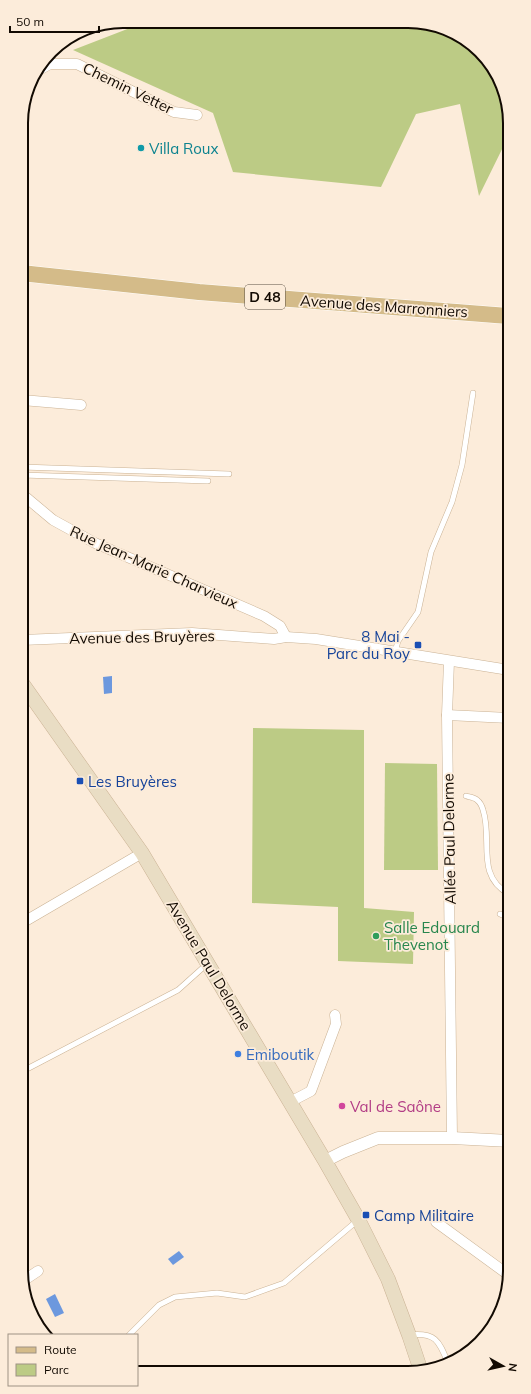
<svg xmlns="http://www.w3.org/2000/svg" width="531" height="1394" font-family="Mulish,sans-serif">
  <rect width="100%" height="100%" fill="#fcecda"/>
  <g fill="#bccb85">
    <path d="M 148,21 L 428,23 L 480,51 L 508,103 L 508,137 L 479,196 L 460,104 L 416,114 L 381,187 L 233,172 L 213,113 L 73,50 Z"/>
    <path d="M 253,728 L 364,730 L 364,908 L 414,912 L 413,964 L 338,961 L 338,907 L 252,903 Z"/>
    <path d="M 385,763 L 437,764 L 438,870 L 384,870 Z"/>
  </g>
  <g fill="#6c98de">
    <path d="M 112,676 L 112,693 L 104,694 L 103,677 Z"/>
    <path d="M 179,1251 L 184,1257 L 173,1265 L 168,1259 Z"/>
    <path d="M 55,1294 L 64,1313 L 55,1317 L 46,1299 Z"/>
  </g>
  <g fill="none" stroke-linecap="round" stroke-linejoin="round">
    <defs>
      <g id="service">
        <path d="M 22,467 L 229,474"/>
        <path d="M 22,475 L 208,481"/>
        <path d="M 395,652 L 398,641 L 418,612 L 431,552 L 452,502 L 462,465 L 473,393"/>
        <path d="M 466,796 C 469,797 474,797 477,800 C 481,803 482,806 483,810 C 493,839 475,876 509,894"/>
        <path d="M 500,914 L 509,918"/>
        <path d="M 23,1071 L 178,990 L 207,964"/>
        <path d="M 129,1335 L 159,1305 L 175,1297 L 217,1293 L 245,1297 L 284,1283 L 358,1220"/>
        <path d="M 409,1335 C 436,1332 439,1341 448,1363"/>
      </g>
      <g id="minor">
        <path d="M 37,71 L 50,64 L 77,64 L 174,112 L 197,115"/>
        <path d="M 22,400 L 81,405"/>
        <path d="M 22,494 L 53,520 L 95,543 L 264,616 L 280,626 L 286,637"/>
        <path d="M 22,640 L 192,633 L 274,639 L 286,637 L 316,639 L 509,670"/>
        <path d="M 449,661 L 447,715 L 452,1138"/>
        <path d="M 447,715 L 509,718"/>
        <path d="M 22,923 L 142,853"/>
        <path d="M 290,1102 L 311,1091 L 336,1024 L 335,1015"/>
        <path d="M 436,1222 L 510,1276"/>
        <path d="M 23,1281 L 38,1271"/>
      </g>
      <path id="tertiary" d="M 325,1161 L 343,1152 L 378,1138 L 452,1138 L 510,1141"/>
      <path id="secondary" d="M 22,683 L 142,853 L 325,1161 L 358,1219 L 388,1279 L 409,1335 L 421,1371"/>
      <path id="primary" d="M 21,273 L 199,292 L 508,316"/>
    </defs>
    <use href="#service" stroke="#cab294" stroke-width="6"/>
    <use href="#minor" stroke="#cab294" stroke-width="11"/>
    <use href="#tertiary" stroke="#cab294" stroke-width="13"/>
    <use href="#secondary" stroke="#cab294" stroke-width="15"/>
    <use href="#primary" stroke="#fff" stroke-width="17"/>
    <use href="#service" stroke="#fff" stroke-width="5"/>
    <use href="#minor" stroke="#fff" stroke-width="10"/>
    <use href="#tertiary" stroke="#fff" stroke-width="12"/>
    <use href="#secondary" stroke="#e9ddc4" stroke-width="14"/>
    <use href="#primary" stroke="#d4bb89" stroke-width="16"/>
  </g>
  <circle fill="#0f9aa8" stroke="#fcecda" stroke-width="1.5" cx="141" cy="148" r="4"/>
  <g fill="#1a4fb4" stroke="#fcecda" stroke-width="1.5">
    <rect x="414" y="641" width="8" height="8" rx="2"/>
    <rect x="76" y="777" width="8" height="8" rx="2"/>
    <rect x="362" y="1211" width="8" height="8" rx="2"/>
  </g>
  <circle fill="#2e9e5b" stroke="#fcecda" stroke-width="1.5" cx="376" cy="936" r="4"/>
  <circle fill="#3f7fe0" stroke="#fcecda" stroke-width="1.5" cx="238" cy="1054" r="4"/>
  <circle fill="#d1479c" stroke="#fcecda" stroke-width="1.5" cx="342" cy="1106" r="4"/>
  <g text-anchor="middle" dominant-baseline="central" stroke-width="3.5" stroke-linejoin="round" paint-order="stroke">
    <rect fill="#fcecda" stroke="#584e43" stroke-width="1" x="245" y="285" width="40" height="24" rx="3"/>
    <g font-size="14" font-weight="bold" fill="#120a02">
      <text x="265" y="297">D 48</text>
    </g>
    <g font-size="15" fill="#120a02" stroke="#fcecda">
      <text transform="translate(128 88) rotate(26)">Chemin Vetter</text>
      <text transform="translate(384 306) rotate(4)">Avenue des Marronniers</text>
      <text transform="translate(154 567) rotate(24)">Rue Jean-Marie Charvieux</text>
      <text transform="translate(142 637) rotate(-1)">Avenue des Bruyères</text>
      <text transform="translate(449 839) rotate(-91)">Allée Paul Delorme</text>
      <text transform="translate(209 965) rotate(59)">Avenue Paul Delorme</text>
    </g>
    <g font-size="15" fill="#0d838f" stroke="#fcecda" text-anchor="start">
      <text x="149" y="148">Villa Roux</text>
    </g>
    <g font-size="15" fill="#164399" stroke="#fcecda" text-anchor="start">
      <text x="410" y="636" text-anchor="end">8 Mai -<tspan x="410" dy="17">Parc du Roy</tspan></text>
      <text x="88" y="781">Les Bruyères</text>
      <text x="374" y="1215">Camp Militaire</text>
    </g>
    <g font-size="15" fill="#27864d" stroke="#fcecda" text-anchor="start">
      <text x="384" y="927">Salle Edouard<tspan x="384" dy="17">Thevenot</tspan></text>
    </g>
    <g font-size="15" fill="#366cbe" stroke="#fcecda" text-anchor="start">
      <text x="246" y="1054">Emiboutik</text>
    </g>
    <g font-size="15" fill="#b23c85" stroke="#fcecda" text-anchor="start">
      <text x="350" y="1106">Val de Saône</text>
    </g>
  </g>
  <path d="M0 0H531V1394H0ZM123 28H408A95 95 0 0 1 503 123V1271A95 95 0 0 1 408 1366H123A95 95 0 0 1 28 1271V123A95 95 0 0 1 123 28Z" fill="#fcecda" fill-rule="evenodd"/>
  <path fill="none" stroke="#120a02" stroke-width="2" d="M123 28H408A95 95 0 0 1 503 123V1271A95 95 0 0 1 408 1366H123A95 95 0 0 1 28 1271V123A95 95 0 0 1 123 28Z"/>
  <rect x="8" y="1334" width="130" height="52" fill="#fcecda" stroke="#9e9284"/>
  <rect x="16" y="1347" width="20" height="6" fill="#d4bb89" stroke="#9e9284"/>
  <text x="44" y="1354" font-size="12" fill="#120a02">Route</text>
  <rect x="16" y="1364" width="20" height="12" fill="#bccb85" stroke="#9e9284"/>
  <text x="44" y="1374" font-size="12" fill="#120a02">Parc</text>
  <g transform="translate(503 1366) rotate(98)" stroke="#fcecda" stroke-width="3" paint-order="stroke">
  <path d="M0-3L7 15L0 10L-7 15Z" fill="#120a02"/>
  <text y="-6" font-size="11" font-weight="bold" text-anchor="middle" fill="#120a02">N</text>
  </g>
  <path d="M10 26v6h89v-6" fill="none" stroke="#120a02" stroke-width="2"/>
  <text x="16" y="26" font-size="12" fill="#120a02" stroke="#fcecda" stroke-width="3" paint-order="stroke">50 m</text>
</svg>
